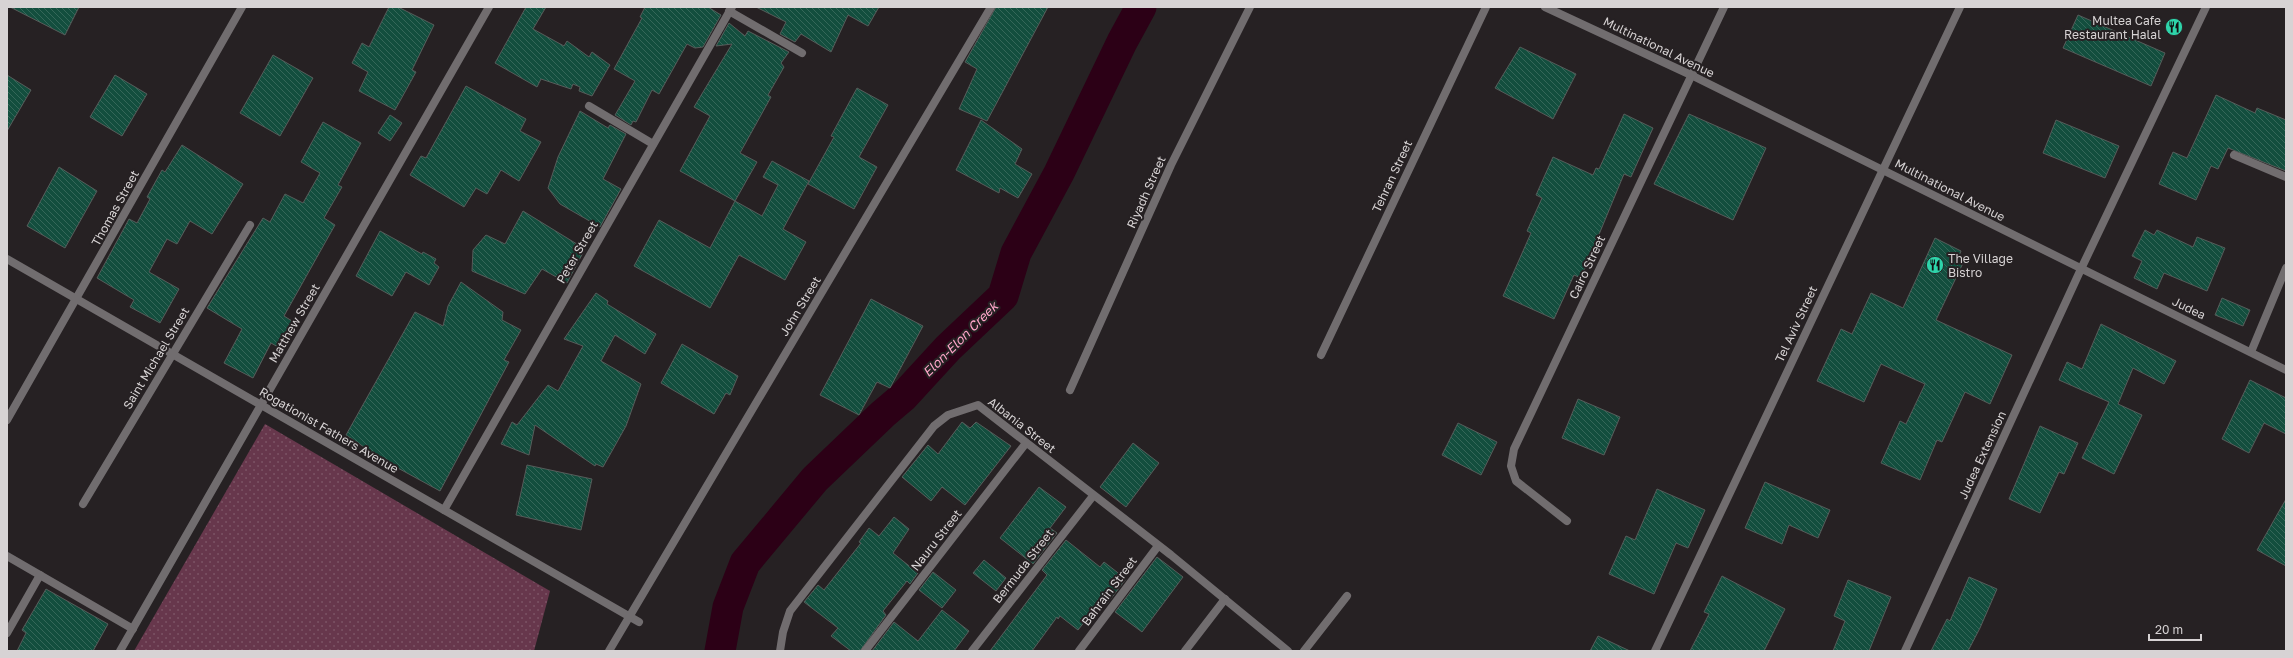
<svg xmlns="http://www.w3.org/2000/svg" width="2293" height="658" font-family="'Golos Text',sans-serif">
  <defs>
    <pattern id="grass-dots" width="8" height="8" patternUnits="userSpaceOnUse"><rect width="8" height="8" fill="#67374c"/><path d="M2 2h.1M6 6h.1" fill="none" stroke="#7c5365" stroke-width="1.8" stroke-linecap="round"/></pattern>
    <pattern id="building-back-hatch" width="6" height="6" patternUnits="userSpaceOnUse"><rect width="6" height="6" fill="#134e3e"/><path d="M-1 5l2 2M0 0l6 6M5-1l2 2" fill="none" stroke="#356759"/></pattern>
  </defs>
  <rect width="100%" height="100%" fill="#262123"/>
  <path fill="url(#grass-dots)" d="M 265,424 L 550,591 L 534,651 L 134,651 Z"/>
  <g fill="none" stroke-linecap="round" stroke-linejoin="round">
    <path stroke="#2c0016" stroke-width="31" d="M 720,651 L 728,607 L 745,563 L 815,479 L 883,414 L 903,397 L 948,348 L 1003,296 L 1016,253 L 1059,173 L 1122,42 L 1141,7"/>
  </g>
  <g fill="url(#building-back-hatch)" stroke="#565c5a">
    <path d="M 10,7 L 79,7 L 65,35 Z"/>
    <path d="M 389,7 L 398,7 L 434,25 L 412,70 L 416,72 L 395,110 L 359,91 L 368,72 L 352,63 L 362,43 L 369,47 Z"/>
    <path d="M 526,7 L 546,7 L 533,29 L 564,46 L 567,41 L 589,57 L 592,52 L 610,65 L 592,96 L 579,91 L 580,87 L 573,84 L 571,89 L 541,79 L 537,87 L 495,63 Z"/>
    <path d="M 645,7 L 708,7 L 721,15 L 703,47 L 695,48 L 687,44 L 659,94 L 652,90 L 636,122 L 633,121 L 631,125 L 615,115 L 635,81 L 614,69 L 642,18 L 640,17 Z"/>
    <path d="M 756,7 L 879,7 L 868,26 L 848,15 L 831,52 L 801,34 L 795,42 L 780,34 L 786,22 Z"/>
    <path d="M 996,7 L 1048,7 L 987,121 L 959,109 L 977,69 L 965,62 Z"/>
    <path d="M 2078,15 L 2165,53 L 2151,86 L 2063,48 Z"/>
    <path d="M 729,23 L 745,36 L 748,31 L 789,52 L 781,63 L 784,67 L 768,95 L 771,97 L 740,153 L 757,162 L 735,201 L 680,171 L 710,116 L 694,107 L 732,44 L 716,46 Z"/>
    <path d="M 1520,47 L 1576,74 L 1553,119 L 1495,88 Z"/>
    <path d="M 273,55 L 313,78 L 280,136 L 240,113 Z"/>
    <path d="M 7,75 L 31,90 L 7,131 Z"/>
    <path d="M 115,75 L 147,94 L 122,136 L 90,117 Z"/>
    <path d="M 466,86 L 526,119 L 520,131 L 541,142 L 519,181 L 501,170 L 487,194 L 476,188 L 464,207 L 410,175 L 421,156 L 426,158 Z"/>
    <path d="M 857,88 L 888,105 L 859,157 L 877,167 L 854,209 L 808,184 L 834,137 L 831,136 Z"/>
    <path d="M 2216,95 L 2255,113 L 2257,108 L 2286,120 L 2286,171 L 2228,148 L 2218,169 L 2211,166 L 2196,200 L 2159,184 L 2173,152 L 2187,158 Z"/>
    <path d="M 580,111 L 608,128 L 610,125 L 626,134 L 603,179 L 621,189 L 600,227 L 560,204 L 548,188 L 558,157 Z"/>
    <path d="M 1624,114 L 1653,128 L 1631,177 L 1624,174 L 1581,278 L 1574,275 L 1554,319 L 1503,296 L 1531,233 L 1527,231 L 1542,198 L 1536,195 L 1553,157 L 1593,175 L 1596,168 L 1599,169 Z"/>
    <path d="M 1689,114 L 1766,148 L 1733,220 L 1654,184 Z"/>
    <path d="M 390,115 L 402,123 L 390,141 L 378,133 Z"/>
    <path d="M 981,120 L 1022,149 L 1015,164 L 1032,174 L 1018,198 L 1000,188 L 999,193 L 956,170 Z"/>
    <path d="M 2056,120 L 2119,146 L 2105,178 L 2043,153 Z"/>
    <path d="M 323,122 L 361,143 L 338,185 L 342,187 L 324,218 L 335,225 L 284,316 L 292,321 L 278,347 L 271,343 L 253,378 L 224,363 L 242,329 L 207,308 L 263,218 L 270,222 L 285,194 L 303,203 L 320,173 L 301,162 Z"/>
    <path d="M 182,145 L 243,184 L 212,234 L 190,221 L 177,244 L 167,239 L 149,272 L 179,289 L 160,323 L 130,307 L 134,300 L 97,278 L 129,219 L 137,223 L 150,199 L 147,197 L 162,170 L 165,172 Z"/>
    <path d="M 772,161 L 809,181 L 783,229 L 806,242 L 785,280 L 739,255 L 710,308 L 634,266 L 659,220 L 710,248 L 735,201 L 762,216 L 778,185 L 763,177 Z"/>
    <path d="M 59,167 L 97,191 L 65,248 L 27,226 Z"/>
    <path d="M 523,211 L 585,249 L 567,283 L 542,269 L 525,294 L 472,271 L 473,250 L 486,235 L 505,244 Z"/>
    <path d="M 2145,230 L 2154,235 L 2157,230 L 2193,247 L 2197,237 L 2225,248 L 2207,291 L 2164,273 L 2157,289 L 2134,278 L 2142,261 L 2132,256 Z"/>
    <path d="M 380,231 L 422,254 L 423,252 L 436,259 L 434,263 L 439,267 L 429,285 L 406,272 L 392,296 L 356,276 Z"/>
    <path d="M 1935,238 L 1961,251 L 1958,258 L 1964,261 L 1936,320 L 2012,355 L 1990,404 L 1965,392 L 1942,442 L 1937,440 L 1920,480 L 1881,463 L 1900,421 L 1906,424 L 1925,384 L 1881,364 L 1864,402 L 1817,381 L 1841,329 L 1852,334 L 1871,293 L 1903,308 Z"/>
    <path d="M 461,282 L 503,312 L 502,320 L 521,330 L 504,360 L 509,362 L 440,491 L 385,461 L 346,435 L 415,312 L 443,326 L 448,306 Z"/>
    <path d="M 596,293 L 608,301 L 607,304 L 656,334 L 645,354 L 615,335 L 601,361 L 641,384 L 626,426 L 603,467 L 596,464 L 595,466 L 535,425 L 529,455 L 501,444 L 512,422 L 517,425 L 548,385 L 558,391 L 583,346 L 564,339 Z"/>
    <path d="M 2222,298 L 2250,310 L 2243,326 L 2215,315 Z"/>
    <path d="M 871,299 L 923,326 L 890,388 L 877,382 L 859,415 L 820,395 Z"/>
    <path d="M 2101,324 L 2176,361 L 2164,384 L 2133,368 L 2118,404 L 2142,415 L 2114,474 L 2082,458 L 2109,402 L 2059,380 L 2067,362 L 2082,369 Z"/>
    <path d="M 682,344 L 738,376 L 730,395 L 726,393 L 714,414 L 661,383 Z"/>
    <path d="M 2250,380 L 2286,398 L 2286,434 L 2264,423 L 2249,453 L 2222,439 Z"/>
    <path d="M 1578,399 L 1620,417 L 1604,455 L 1562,438 Z"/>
    <path d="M 962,422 L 970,428 L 976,422 L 1011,446 L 965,505 L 942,487 L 931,501 L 902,477 L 928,445 L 938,454 Z"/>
    <path d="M 1458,423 L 1497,442 L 1481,475 L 1442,455 Z"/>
    <path d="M 2040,426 L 2078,443 L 2064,474 L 2059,472 L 2040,513 L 2009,499 Z"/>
    <path d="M 1133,443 L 1159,463 L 1126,507 L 1100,487 Z"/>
    <path d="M 527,465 L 592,479 L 581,530 L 516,515 Z"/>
    <path d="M 1765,482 L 1830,510 L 1818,538 L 1789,525 L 1782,544 L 1745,528 Z"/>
    <path d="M 1039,487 L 1066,507 L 1050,528 L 1057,533 L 1033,564 L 1000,538 Z"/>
    <path d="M 1657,489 L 1705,510 L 1688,548 L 1676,543 L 1654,594 L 1609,574 L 1626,536 L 1635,540 Z"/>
    <path d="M 2286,499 L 2286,566 L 2257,550 Z"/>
    <path d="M 894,517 L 909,529 L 893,553 L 918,573 L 910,584 L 907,581 L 883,611 L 886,615 L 860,651 L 851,651 L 831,636 L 838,628 L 804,602 L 818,585 L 824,590 L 861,543 L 859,542 L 869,528 L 879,536 Z"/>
    <path d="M 1066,540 L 1100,567 L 1104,562 L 1126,579 L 1106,605 L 1101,601 L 1078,630 L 1060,616 L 1058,619 L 1057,617 L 1032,651 L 990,651 L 1047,575 L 1042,570 Z"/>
    <path d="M 1157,557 L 1183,577 L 1142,632 L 1115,612 Z"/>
    <path d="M 984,560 L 1006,578 L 996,591 L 973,573 Z"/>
    <path d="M 933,572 L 956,590 L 942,608 L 919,590 Z"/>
    <path d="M 1722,576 L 1785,609 L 1764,651 L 1690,651 L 1709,614 L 1704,612 Z"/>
    <path d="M 1969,577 L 1997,589 L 1980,628 L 1968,651 L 1931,651 L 1947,619 L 1950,621 Z"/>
    <path d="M 1848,580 L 1891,597 L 1869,651 L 1833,651 L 1845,621 L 1834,616 Z"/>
    <path d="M 46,589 L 108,624 L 93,651 L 17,651 L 26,633 L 22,630 Z"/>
    <path d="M 942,610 L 969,631 L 954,651 L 872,651 L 894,622 L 918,641 Z"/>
    <path d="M 1598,636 L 1630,651 L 1590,651 Z"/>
  </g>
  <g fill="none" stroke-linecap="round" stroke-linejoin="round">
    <g stroke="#716d6f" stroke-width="8">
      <path d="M 1545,7 L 1691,75 L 2286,370"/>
      <path d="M 729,11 L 802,53"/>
      <path d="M 589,106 L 653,144"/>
      <path d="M 2234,155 L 2286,177"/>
      <path d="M 7,259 L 639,622"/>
      <path d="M 2251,352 L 2286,268"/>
      <path d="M 1321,355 L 1486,7"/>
      <path d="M 1070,390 L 1171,165 L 1250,7"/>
      <path d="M 7,420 L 242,7"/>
      <path d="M 83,504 L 250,225"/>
      <path d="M 444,510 L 732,7"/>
      <path d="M 1567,521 L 1516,481 L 1511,466 L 1514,449 L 1724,7"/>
      <path d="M 7,556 L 133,629"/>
      <path d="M 7,633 L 40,575"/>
      <path d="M 120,651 L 489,7"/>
      <path d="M 609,651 L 991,7"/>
      <path d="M 780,651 L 783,632 L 790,611 L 934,426 L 948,415 L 978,405 L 1171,555 L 1288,651"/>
      <path d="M 865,651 L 1026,443"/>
      <path d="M 972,651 L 1093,496"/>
      <path d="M 1079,651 L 1158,546"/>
      <path d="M 1185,651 L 1225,599"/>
      <path d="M 1304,651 L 1347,596"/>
      <path d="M 1655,651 L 1960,7"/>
      <path d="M 1905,651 L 2081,269 L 2206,7"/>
    </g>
  </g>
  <defs>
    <symbol id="restaurant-disc" viewBox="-11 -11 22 22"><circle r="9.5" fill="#2ed4aa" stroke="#262123"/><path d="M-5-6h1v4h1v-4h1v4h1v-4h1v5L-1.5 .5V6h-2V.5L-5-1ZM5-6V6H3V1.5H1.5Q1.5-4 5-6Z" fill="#111"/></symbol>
  </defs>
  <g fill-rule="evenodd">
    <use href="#restaurant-disc" x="2164" y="17" width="20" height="20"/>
    <use href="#restaurant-disc" x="1925" y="255" width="20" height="20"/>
  </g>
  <g text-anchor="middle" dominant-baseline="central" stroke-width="4" stroke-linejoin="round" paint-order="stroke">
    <g font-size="12" fill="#d7d3d4" stroke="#262123" text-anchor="end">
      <text x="2161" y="20">Multea Cafe<tspan x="2161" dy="14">Restaurant Halal</tspan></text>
      <text x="1948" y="258" text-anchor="start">The Village<tspan x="1948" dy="14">Bistro</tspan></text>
    </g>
    <g font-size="12" fill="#d7d3d4" stroke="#262123">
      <text transform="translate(1659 47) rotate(26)">Multinational Avenue</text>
      <text transform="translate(1392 176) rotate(-65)">Tehran Street</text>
      <text transform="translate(1950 190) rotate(27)">Multinational Avenue</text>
      <text transform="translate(1146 192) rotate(-66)">Riyadh Street</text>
      <text transform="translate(115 208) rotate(-61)">Thomas Street</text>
      <text transform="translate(577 252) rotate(-60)">Peter Street</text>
      <text transform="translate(1587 267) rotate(-65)">Cairo Street</text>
      <text transform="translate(800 306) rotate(-59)">John Street</text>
      <text transform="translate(2189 308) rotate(26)">Judea</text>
      <text transform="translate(294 323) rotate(-60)">Matthew Street</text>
      <text transform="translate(1796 324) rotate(-65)">Tel Aviv Street</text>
      <text transform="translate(156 358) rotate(-59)">Saint Michael Street</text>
      <text transform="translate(1022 425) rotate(38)">Albania Street</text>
      <text transform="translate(329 430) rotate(30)">Rogationist Fathers Avenue</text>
      <text transform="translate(1982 455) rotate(-65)">Judea Extension</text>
      <text transform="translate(936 540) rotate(-52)">Nauru Street</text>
      <text transform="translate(1023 566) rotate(-52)">Bermuda Street</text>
      <text transform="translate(1109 591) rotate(-53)">Bahrain Street</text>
    </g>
    <g font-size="13" font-style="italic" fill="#ffa6ca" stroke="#262123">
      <text transform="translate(960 339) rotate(-45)">Elon-Elon Creek</text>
    </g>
  </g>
  <rect width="2293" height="658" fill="none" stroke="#d7d3d4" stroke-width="16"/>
  <path d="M2149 634v6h52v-6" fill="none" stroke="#d7d3d4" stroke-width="2"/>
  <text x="2155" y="634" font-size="12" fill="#d7d3d4" stroke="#262123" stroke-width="3" paint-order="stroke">20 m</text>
</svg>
